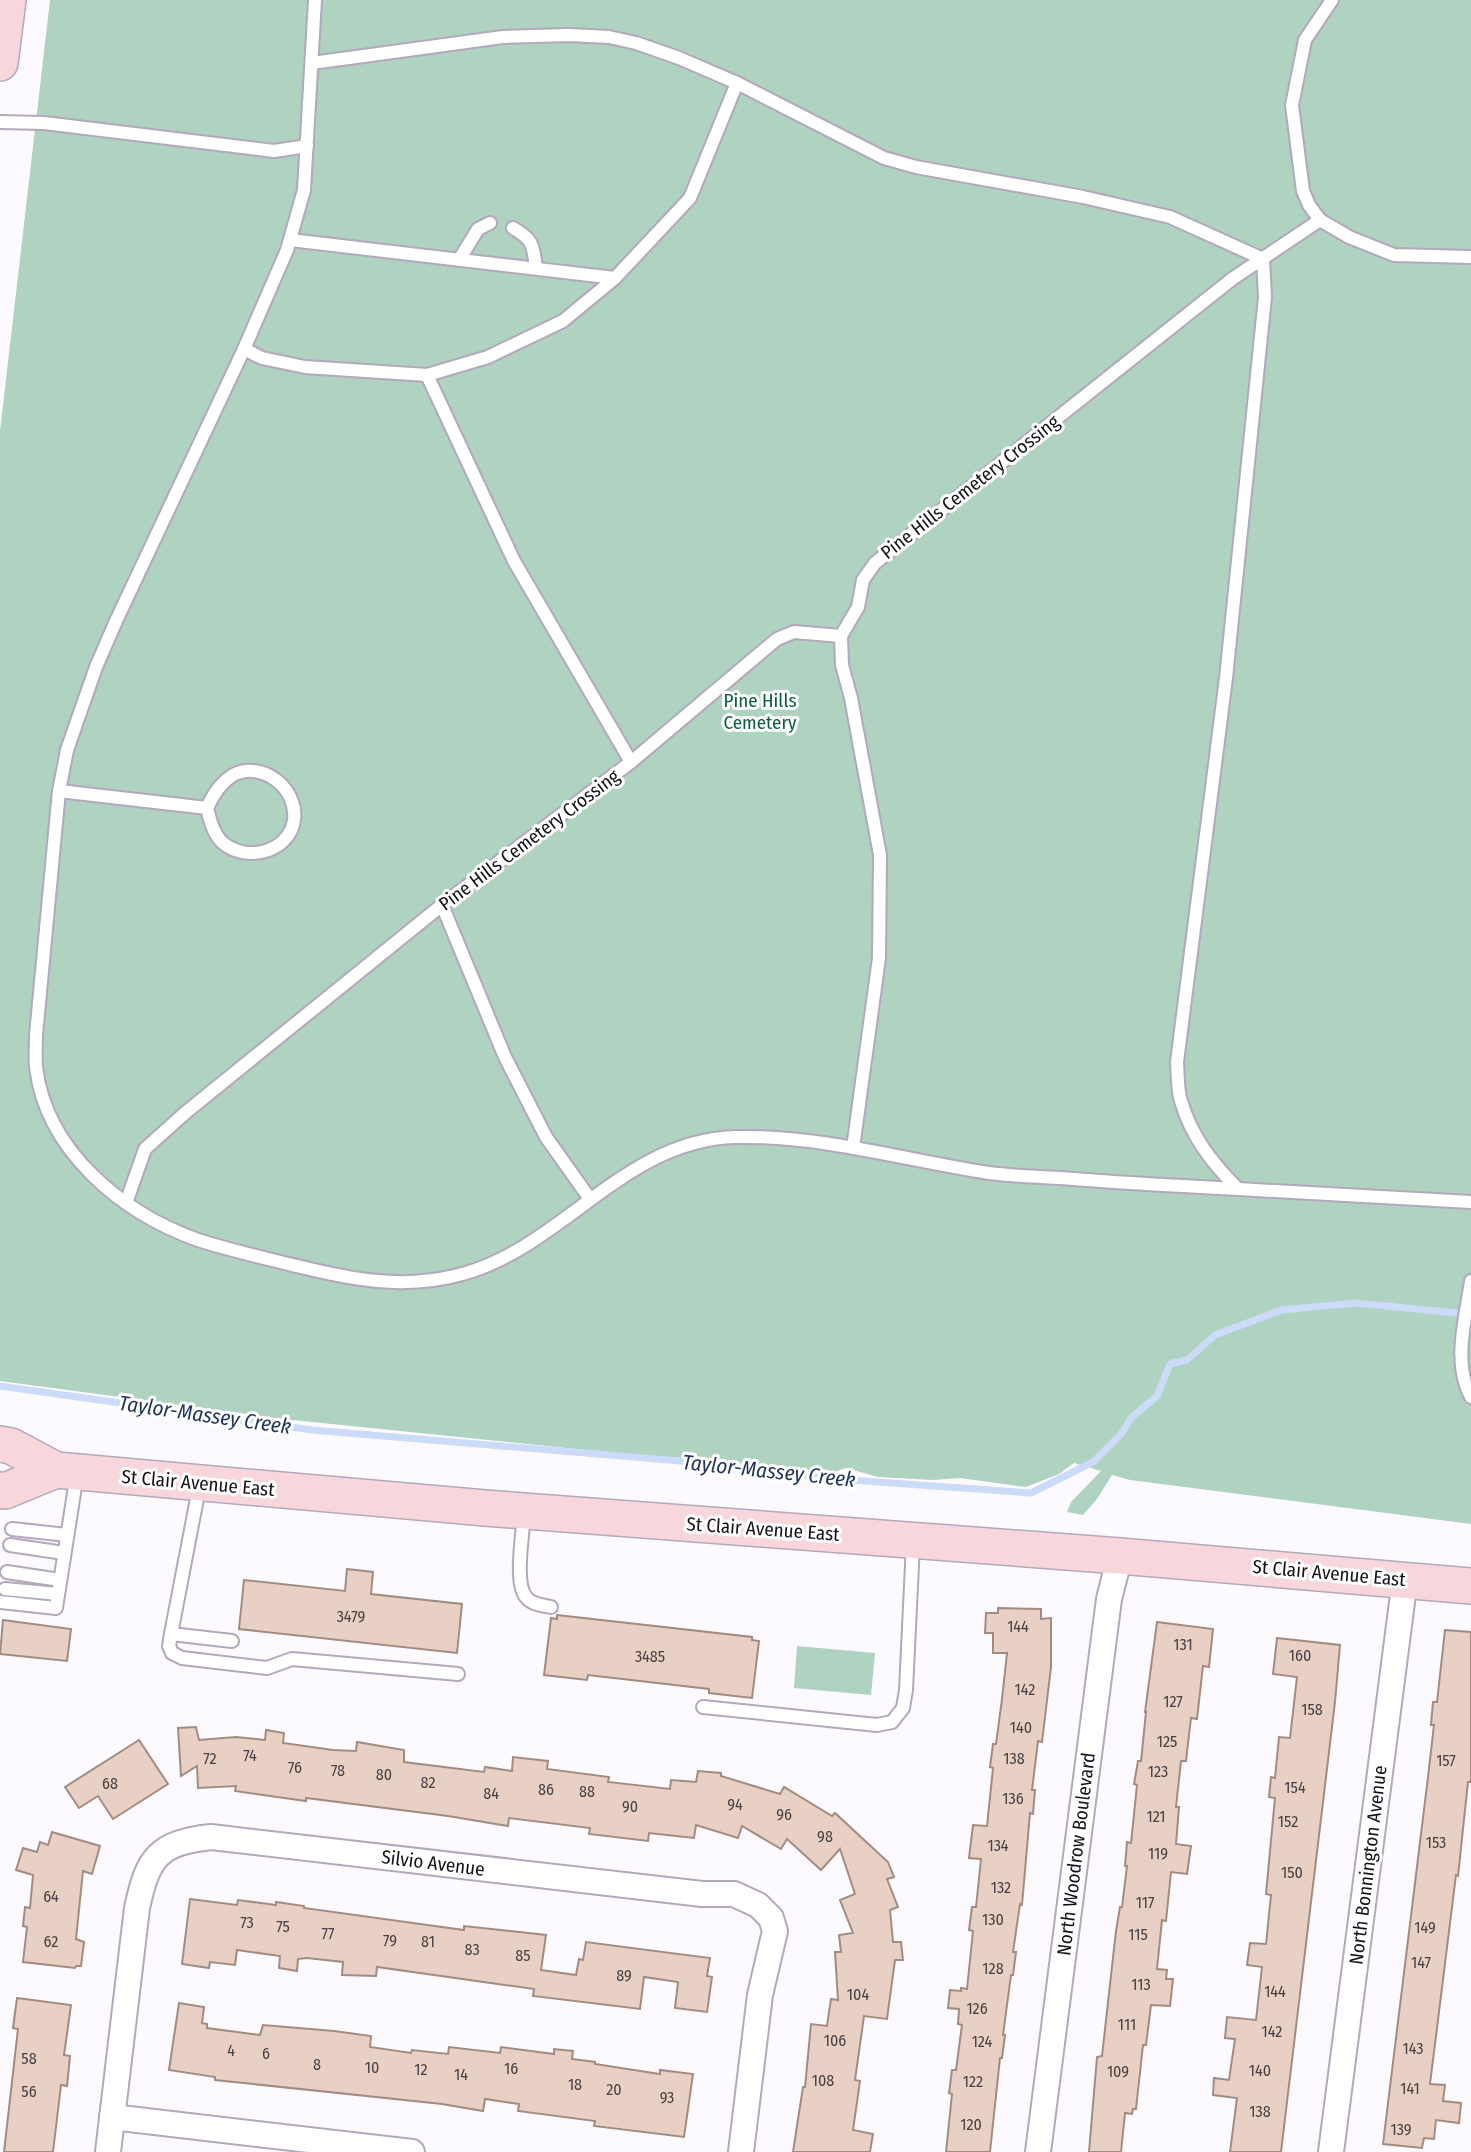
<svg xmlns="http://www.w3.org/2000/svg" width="1471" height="2152" font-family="'Fira Sans Condensed',sans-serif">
  <rect width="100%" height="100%" fill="#fdfaff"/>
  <g fill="#afd2c1">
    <path d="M 50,0 L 1471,0 L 1471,1524 L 1130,1480 L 1112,1475 L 1097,1499 L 1083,1515 L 1067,1512 L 1071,1502 L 1101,1471 L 1074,1463 L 1059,1474 L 1026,1487 L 960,1478 L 933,1480 L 878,1477 L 846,1468 L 834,1472 L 798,1470 L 738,1462 L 625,1454 L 283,1419 L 0,1381 L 0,431 Z"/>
    <path d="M 797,1646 L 875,1653 L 871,1695 L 794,1688 Z"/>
  </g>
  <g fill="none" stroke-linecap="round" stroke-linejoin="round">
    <path stroke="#ccdbf8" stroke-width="7" d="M 0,1386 L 312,1430 L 751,1467 L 822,1478 L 1031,1493 L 1093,1462 L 1122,1433 L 1131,1418 L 1157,1396 L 1170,1364 L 1187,1360 L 1215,1335 L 1281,1310 L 1356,1303 L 1467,1314"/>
  </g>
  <g fill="#e8d0c4" stroke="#a28c81" stroke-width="2">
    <path d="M 347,1569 L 373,1572 L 371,1594 L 462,1604 L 457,1653 L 239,1629 L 244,1580 L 345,1591 Z"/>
    <path d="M 998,1608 L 1041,1609 L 1041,1619 L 1051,1618 L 1051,1667 L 1042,1742 L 1038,1741 L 1032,1790 L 1035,1790 L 1033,1814 L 1030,1813 L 1022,1905 L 1020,1904 L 1013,1952 L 1016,1952 L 1013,1975 L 1011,1975 L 1003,2035 L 1005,2035 L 1002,2058 L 1000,2058 L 990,2152 L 946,2152 L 952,2094 L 949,2093 L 952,2070 L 956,2070 L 962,2025 L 958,2024 L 959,2009 L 948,2008 L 950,1990 L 961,1991 L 961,1988 L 967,1989 L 973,1931 L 969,1930 L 972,1907 L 976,1907 L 981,1859 L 969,1858 L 973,1825 L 987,1826 L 993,1768 L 990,1767 L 993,1744 L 996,1744 L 1002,1699 L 1007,1653 L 993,1653 L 993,1633 L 985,1633 L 986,1613 L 998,1613 Z"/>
    <path d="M 557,1615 L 752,1637 L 752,1640 L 759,1641 L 752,1698 L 709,1693 L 709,1689 L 588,1675 L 587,1680 L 544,1675 L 551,1618 L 557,1619 Z"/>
    <path d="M 3,1620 L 71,1629 L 67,1661 L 0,1654 Z"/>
    <path d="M 1157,1622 L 1213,1629 L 1209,1667 L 1203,1666 L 1197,1719 L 1191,1718 L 1186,1761 L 1181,1761 L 1176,1807 L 1179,1807 L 1176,1844 L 1191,1846 L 1187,1874 L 1171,1872 L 1166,1921 L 1162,1920 L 1157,1969 L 1167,1970 L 1166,1979 L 1173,1979 L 1170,2006 L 1151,2005 L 1146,2045 L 1143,2045 L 1136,2109 L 1133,2109 L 1132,2114 L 1125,2113 L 1121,2152 L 1089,2152 L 1097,2057 L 1102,2056 L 1116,1931 L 1120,1907 L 1122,1907 L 1127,1866 L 1125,1866 L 1127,1842 L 1131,1843 L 1137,1785 L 1134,1784 L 1138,1761 L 1141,1761 L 1146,1712 L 1145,1712 Z"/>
    <path d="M 1445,1630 L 1471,1632 L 1471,1782 L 1468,1782 L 1458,1876 L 1456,1875 L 1430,2084 L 1445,2085 L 1443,2101 L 1461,2103 L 1459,2123 L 1436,2120 L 1434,2139 L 1424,2138 L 1422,2148 L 1383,2144 L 1428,1777 L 1434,1725 L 1431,1725 L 1433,1702 L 1437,1702 Z"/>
    <path d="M 1277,1638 L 1340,1645 L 1335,1702 L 1281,2152 L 1230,2152 L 1237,2098 L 1213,2095 L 1214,2078 L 1229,2080 L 1235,2039 L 1225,2038 L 1227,2017 L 1256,2020 L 1262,1967 L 1247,1965 L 1250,1943 L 1266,1944 L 1271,1895 L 1266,1894 L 1275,1798 L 1269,1797 L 1271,1777 L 1275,1778 L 1279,1737 L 1290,1738 L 1297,1677 L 1273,1674 Z"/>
    <path d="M 196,1727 L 199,1740 L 236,1737 L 265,1740 L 266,1730 L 284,1733 L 283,1743 L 333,1750 L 356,1751 L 357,1742 L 404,1750 L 404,1762 L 484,1772 L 485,1767 L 512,1771 L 513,1757 L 548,1761 L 547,1769 L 609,1777 L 608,1782 L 670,1789 L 671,1780 L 696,1782 L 698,1771 L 721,1773 L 721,1776 L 780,1794 L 784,1787 L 832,1816 L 835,1813 L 888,1862 L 894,1877 L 887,1879 L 898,1907 L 890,1910 L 893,1942 L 901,1942 L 903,1960 L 895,1960 L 887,2019 L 864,2016 L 855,2080 L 860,2081 L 853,2130 L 873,2134 L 870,2152 L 793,2152 L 803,2087 L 805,2087 L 811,2024 L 827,2026 L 831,1999 L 838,2000 L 835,1952 L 841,1952 L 839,1935 L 853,1933 L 840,1900 L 855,1894 L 840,1849 L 821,1870 L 787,1839 L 781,1849 L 742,1826 L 738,1838 L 696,1825 L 694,1838 L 649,1833 L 648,1841 L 589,1834 L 590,1828 L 509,1818 L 508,1826 L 448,1816 L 306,1798 L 306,1801 L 235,1791 L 236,1786 L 198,1788 L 197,1766 L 181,1776 L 178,1728 Z"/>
    <path d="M 139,1740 L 168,1784 L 113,1819 L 98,1796 L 79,1808 L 65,1787 Z"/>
    <path d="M 52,1832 L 100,1846 L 92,1874 L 83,1871 L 76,1939 L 84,1942 L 81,1966 L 76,1966 L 75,1968 L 23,1962 L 27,1927 L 23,1926 L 25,1907 L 30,1908 L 33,1875 L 16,1870 L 23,1848 L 37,1852 L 40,1842 L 48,1845 Z"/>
    <path d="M 190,1899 L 237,1905 L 238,1900 L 276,1905 L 276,1902 L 304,1906 L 304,1908 L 464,1930 L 464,1926 L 546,1935 L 541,1970 L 576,1975 L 579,1959 L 583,1960 L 586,1942 L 710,1958 L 707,1976 L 712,1977 L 707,2012 L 675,2008 L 678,1982 L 644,1977 L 640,2009 L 533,1996 L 534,1989 L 377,1967 L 376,1976 L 342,1975 L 343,1962 L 307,1958 L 298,1959 L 297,1971 L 279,1968 L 280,1956 L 237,1950 L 235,1965 L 210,1962 L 209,1968 L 182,1964 Z"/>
    <path d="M 17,1998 L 71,2005 L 64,2055 L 70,2056 L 67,2086 L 61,2085 L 53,2152 L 4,2152 L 18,2029 L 13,2028 Z"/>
    <path d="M 179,2003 L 204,2007 L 202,2023 L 207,2024 L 207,2028 L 260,2035 L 263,2025 L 334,2031 L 371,2036 L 370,2047 L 411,2053 L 412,2050 L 448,2054 L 449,2047 L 500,2053 L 501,2047 L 554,2054 L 554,2049 L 573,2051 L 572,2059 L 595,2062 L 595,2064 L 660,2074 L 660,2070 L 693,2074 L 684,2137 L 594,2126 L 595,2121 L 518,2111 L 519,2104 L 485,2099 L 483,2111 L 442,2104 L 215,2080 L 215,2077 L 169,2070 Z"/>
  </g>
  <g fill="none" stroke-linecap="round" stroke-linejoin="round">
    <defs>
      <g id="service">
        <path d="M 315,0 L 304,190 L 287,250 L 244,349 L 116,621 L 96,667 L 67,750 L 59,791 L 36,1035 C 36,1045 35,1057 36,1067 C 46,1151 122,1213 198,1240 C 226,1249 256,1256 284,1263 C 347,1278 401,1292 466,1273 C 564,1244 626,1140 735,1137 C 821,1135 904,1160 989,1173 C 1013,1176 1037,1177 1061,1178 C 1120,1183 1179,1186 1238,1189 C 1316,1193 1393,1198 1471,1202"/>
        <path d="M 312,63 L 503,37 L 569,35 L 609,37 L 636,43 L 679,58 L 737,83 L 884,158 L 916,167 L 1083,197 L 1170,217 L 1263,259"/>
        <path d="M 0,122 L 44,123 L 274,151 L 307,146"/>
        <path d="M 1320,220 L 1349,237 L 1394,255 L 1471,257"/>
        <path d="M 513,228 C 534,240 533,246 536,268"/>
        <path d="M 290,240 L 615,278"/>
        <path d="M 459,260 L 478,229 L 490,223"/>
        <path d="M 244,349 L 262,358 L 305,367 L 427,375 L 488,357 L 563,321 L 615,278 L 690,198 L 737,83"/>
        <path d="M 427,375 L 514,561 L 631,762"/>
        <path d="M 841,636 L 842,665 L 851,698 L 880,855 L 879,958 L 853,1148"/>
        <path d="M 59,791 L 207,808 C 213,795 220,783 233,775 C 262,760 298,788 294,820 C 289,853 245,863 222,842 C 213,833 210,820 207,808"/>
        <path d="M 442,905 L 505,1057 L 546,1137 L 590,1199"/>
        <path d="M 1238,1189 C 1212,1163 1191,1136 1181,1101 C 1177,1089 1178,1074 1177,1062 L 1226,678 L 1265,297 L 1263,259"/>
        <path d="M 126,1203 L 145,1149 L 185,1113 L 442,905 L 631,762 L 777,639 L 794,632 L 841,636 L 858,607 L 863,580 L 875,563 L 1232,279 L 1320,220 L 1309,205 L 1303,191 L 1292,105 L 1305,40 L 1332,0"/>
        <path d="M 1471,1281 C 1466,1316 1452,1364 1471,1397"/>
        <path d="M 200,1483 L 171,1634 L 232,1641"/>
        <path d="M 524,1514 C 523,1533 514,1583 526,1597 C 532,1605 543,1605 551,1607"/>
        <path d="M 12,1529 L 67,1535"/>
        <path d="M 10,1545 L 64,1553"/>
        <path d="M 7,1572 L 60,1580"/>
        <path d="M 5,1589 L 58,1594"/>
        <path d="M 0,1602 L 56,1608 L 77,1474"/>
        <path d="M 171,1634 L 169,1646 L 172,1653 L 182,1658 L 267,1668 L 292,1659 L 458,1674"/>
        <path d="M 703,1707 L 877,1725 L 892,1722 L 903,1708 L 906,1690 L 913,1544"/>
      </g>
      <g id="minor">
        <path d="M 112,2117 L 412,2152"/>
        <path d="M 108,2152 L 137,1908 C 148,1857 158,1843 211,1837 L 702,1894 L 734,1894 L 758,1905 L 771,1918 L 775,1931 L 760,1995 L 741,2152"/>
        <path d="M 1038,2152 L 1109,1599 L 1120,1556"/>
        <path d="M 1331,2152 L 1405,1579"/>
      </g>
      <g id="secondary">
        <path d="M 0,63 L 8,0"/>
        <path d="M 0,1444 L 11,1446 L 56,1470 L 485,1508 L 1120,1556 L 1471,1586"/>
        <path d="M 0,1490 L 5,1491 L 56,1470"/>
      </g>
    </defs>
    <use href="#service" stroke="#b3a8bc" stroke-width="16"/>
    <use href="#minor" stroke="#b3a8bc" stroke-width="28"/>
    <use href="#secondary" stroke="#b3a8bc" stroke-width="38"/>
    <use href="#service" stroke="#fff" stroke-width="12"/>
    <use href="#minor" stroke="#fff" stroke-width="24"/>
    <use href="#secondary" stroke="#f8d7dc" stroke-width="35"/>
  </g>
  <g text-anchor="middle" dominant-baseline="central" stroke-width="6" stroke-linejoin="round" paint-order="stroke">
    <g font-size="16" fill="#494143">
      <text x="351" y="1616">3479</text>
      <text x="1018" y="1626">144</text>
      <text x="1183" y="1644">131</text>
      <text x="1300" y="1655">160</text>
      <text x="650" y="1656">3485</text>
      <text x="1025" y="1689">142</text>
      <text x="1173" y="1701">127</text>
      <text x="1312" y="1709">158</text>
      <text x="1021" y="1727">140</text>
      <text x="1167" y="1741">125</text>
      <text x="250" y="1755">74</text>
      <text x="210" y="1758">72</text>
      <text x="1014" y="1758">138</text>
      <text x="1446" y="1760">157</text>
      <text x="295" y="1767">76</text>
      <text x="338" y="1770">78</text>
      <text x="1158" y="1771">123</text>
      <text x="384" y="1774">80</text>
      <text x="428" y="1782">82</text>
      <text x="110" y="1783">68</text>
      <text x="1295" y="1787">154</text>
      <text x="546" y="1789">86</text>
      <text x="587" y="1791">88</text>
      <text x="491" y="1793">84</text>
      <text x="1013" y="1798">136</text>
      <text x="735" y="1804">94</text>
      <text x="630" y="1806">90</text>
      <text x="784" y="1814">96</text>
      <text x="1156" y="1816">121</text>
      <text x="1288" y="1821">152</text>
      <text x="825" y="1836">98</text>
      <text x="1436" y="1842">153</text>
      <text x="998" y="1845">134</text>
      <text x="1158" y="1853">119</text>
      <text x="1292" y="1872">150</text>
      <text x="1001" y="1887">132</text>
      <text x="51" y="1896">64</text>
      <text x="1145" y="1902">117</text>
      <text x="993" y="1919">130</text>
      <text x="247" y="1922">73</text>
      <text x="283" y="1926">75</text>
      <text x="1425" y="1927">149</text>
      <text x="328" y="1933">77</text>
      <text x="1138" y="1934">115</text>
      <text x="390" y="1940">79</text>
      <text x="51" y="1941">62</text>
      <text x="428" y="1941">81</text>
      <text x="472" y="1949">83</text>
      <text x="523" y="1955">85</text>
      <text x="1421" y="1962">147</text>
      <text x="993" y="1968">128</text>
      <text x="624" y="1975">89</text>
      <text x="1141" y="1984">113</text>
      <text x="1275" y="1991">144</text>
      <text x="858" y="1994">104</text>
      <text x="977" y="2008">126</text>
      <text x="1127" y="2024">111</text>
      <text x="1272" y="2031">142</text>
      <text x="835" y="2040">106</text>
      <text x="982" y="2041">124</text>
      <text x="1413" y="2048">143</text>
      <text x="231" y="2050">4</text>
      <text x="266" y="2053">6</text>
      <text x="29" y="2058">58</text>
      <text x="317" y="2064">8</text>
      <text x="372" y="2067">10</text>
      <text x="511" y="2068">16</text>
      <text x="421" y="2069">12</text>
      <text x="1260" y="2070">140</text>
      <text x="1118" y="2071">109</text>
      <text x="461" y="2074">14</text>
      <text x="823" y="2080">108</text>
      <text x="973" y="2081">122</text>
      <text x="575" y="2084">18</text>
      <text x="1410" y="2088">141</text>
      <text x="614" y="2089">20</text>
      <text x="29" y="2091">56</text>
      <text x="667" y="2097">93</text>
      <text x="1260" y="2111">138</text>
      <text x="971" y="2124">120</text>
      <text x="1401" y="2129">139</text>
    </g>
    <g font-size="19" fill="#141118" stroke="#fff">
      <text transform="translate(970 487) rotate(-38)">Pine Hills Cemetery Crossing</text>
      <text transform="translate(529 840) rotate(-37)">Pine Hills Cemetery Crossing</text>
      <text transform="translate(198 1483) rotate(5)">St Clair Avenue East</text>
      <text transform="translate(763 1529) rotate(4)">St Clair Avenue East</text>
      <text transform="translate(1329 1573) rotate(5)">St Clair Avenue East</text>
      <text transform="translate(1076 1854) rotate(-83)">North Woodrow Boulevard</text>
      <text transform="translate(433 1863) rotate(7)">Silvio Avenue</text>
      <text transform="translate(1368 1865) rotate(-83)">North Bonnington Avenue</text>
    </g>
    <g font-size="19" fill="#0c5c41" stroke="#fff">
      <text x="760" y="700">Pine Hills<tspan x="760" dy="22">Cemetery</tspan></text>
    </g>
    <g font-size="21" font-style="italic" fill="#203462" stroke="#fff">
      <text transform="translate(205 1415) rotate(8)">Taylor-Massey Creek</text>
      <text transform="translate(769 1471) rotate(6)">Taylor-Massey Creek</text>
    </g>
  </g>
</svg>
